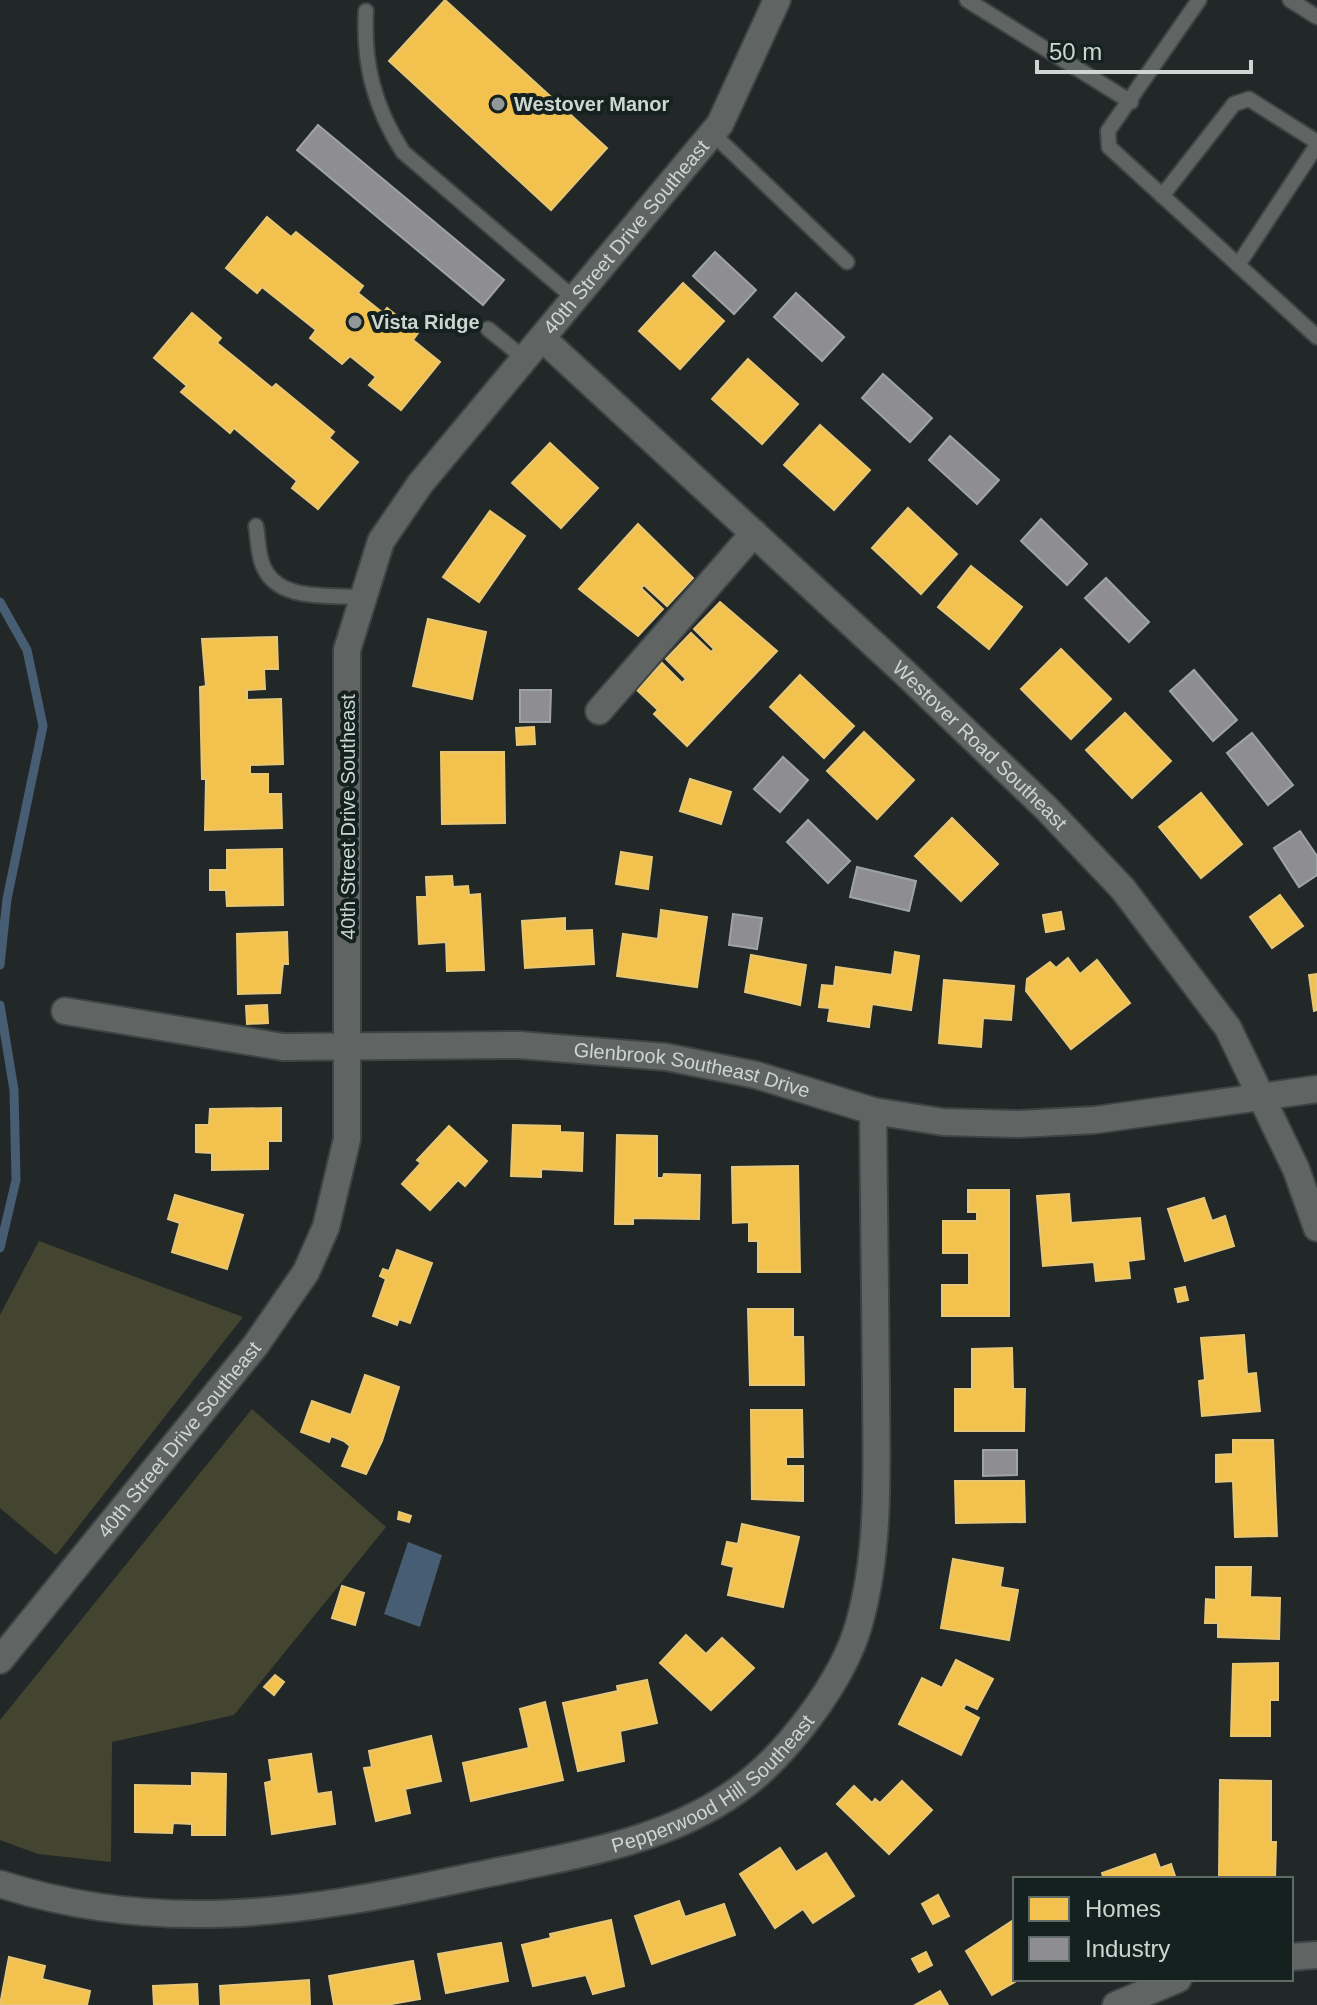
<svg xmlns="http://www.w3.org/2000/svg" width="1317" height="2005" font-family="Arial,sans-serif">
  <rect width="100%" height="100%" fill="#222827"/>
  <g fill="#444531">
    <path d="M 39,1241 L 243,1317 L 56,1555 L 0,1508 L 0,1315 Z"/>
    <path d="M 252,1409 L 386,1527 L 234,1715 L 112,1742 L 111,1862 L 38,1854 L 0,1840 L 0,1720 Z"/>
  </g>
  <path fill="#465d73" d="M 408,1542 L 442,1555 L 420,1627 L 384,1614 Z"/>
  <g fill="#f2c14e" stroke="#e7c776" stroke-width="2">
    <path d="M 445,0 L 607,148 L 551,210 L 389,61 Z"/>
    <path d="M 267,217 L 291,237 L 296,232 L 363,286 L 358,293 L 383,313 L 387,308 L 418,333 L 413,340 L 440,362 L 401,410 L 369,385 L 376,377 L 350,356 L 342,364 L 310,338 L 316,330 L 262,287 L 257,293 L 226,268 Z"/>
    <path d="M 683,283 L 724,321 L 680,369 L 639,331 Z"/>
    <path d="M 192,313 L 221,338 L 217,343 L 272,388 L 276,384 L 334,432 L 329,438 L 358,462 L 318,509 L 292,488 L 297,481 L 234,428 L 230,433 L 181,392 L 187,386 L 154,358 Z"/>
    <path d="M 748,359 L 798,404 L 762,444 L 712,399 Z"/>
    <path d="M 820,425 L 870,470 L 834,510 L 784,465 Z"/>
    <path d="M 550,443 L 598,488 L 561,528 L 512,483 Z"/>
    <path d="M 908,508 L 957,554 L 921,594 L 872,548 Z"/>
    <path d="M 490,511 L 525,536 L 479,602 L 443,577 Z"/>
    <path d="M 638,524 L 693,578 L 667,606 L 644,585 L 641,588 L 663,609 L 638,636 L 579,589 Z"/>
    <path d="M 971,566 L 1022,607 L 989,649 L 938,607 Z"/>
    <path d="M 720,602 L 777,651 L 687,746 L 654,714 L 658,710 L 637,690 L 662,663 L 682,683 L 686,679 L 666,659 L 691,633 L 711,652 L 714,649 L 694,629 Z"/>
    <path d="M 428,619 L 486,632 L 472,699 L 413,686 Z"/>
    <path d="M 277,637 L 278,669 L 264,669 L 265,689 L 247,690 L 247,700 L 281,699 L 283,764 L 250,765 L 250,774 L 268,774 L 268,794 L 281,794 L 282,828 L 205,830 L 206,779 L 202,779 L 200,687 L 206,686 L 202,639 Z"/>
    <path d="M 1061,649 L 1111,699 L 1071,739 L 1021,689 Z"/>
    <path d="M 800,675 L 854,726 L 824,758 L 770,707 Z"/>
    <path d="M 1125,713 L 1171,761 L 1132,798 L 1086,750 Z"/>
    <path d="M 534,727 L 535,744 L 517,745 L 516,728 Z"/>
    <path d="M 864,732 L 914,780 L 877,819 L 827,771 Z"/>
    <path d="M 441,752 L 504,752 L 505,823 L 442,824 Z"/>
    <path d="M 690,779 L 731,792 L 721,824 L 680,811 Z"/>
    <path d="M 1201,793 L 1242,844 L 1201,878 L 1159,827 Z"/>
    <path d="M 952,818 L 998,864 L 961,901 L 915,856 Z"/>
    <path d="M 282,849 L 283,905 L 227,906 L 226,890 L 210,890 L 210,870 L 227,870 L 227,850 Z"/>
    <path d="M 621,852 L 652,857 L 648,889 L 616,884 Z"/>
    <path d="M 452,876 L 453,887 L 468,886 L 469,895 L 480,894 L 484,970 L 447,971 L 446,942 L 419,944 L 417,897 L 427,897 L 426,877 Z"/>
    <path d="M 1280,895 L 1303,926 L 1272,948 L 1250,917 Z"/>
    <path d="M 661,910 L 707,917 L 697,987 L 617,976 L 623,934 L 658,939 Z"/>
    <path d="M 1061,912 L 1064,929 L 1046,932 L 1043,915 Z"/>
    <path d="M 565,918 L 565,931 L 592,930 L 594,964 L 525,968 L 522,921 Z"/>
    <path d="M 287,932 L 288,964 L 283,964 L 280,993 L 238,994 L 237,934 Z"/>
    <path d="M 895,952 L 919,956 L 911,1010 L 872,1004 L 869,1027 L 828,1021 L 830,1008 L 819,1007 L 822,985 L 834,986 L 836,967 L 892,975 Z"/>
    <path d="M 751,955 L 806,965 L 800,1005 L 745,992 Z"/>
    <path d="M 1068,958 L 1080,974 L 1097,960 L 1130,1003 L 1071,1049 L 1026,991 L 1027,979 L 1050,962 L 1056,968 Z"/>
    <path d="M 1317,974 L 1317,1010 L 1314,1011 L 1309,975 Z"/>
    <path d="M 944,980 L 1014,986 L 1011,1020 L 983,1018 L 981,1047 L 939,1043 Z"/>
    <path d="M 267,1005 L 268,1023 L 247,1024 L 246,1006 Z"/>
    <path d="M 281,1108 L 281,1141 L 268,1141 L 268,1169 L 212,1170 L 212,1153 L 196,1152 L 196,1125 L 209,1125 L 210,1109 Z"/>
    <path d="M 513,1125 L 560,1126 L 560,1132 L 583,1133 L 582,1171 L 541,1169 L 541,1177 L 511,1176 Z"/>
    <path d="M 449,1126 L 487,1161 L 465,1186 L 458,1180 L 430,1210 L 402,1184 L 421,1163 L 417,1160 Z"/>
    <path d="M 617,1135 L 657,1136 L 657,1178 L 663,1178 L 664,1174 L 700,1175 L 699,1219 L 633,1218 L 633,1224 L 615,1224 Z"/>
    <path d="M 798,1166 L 800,1272 L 758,1272 L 758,1241 L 749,1241 L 749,1222 L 733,1223 L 732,1167 Z"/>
    <path d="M 968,1190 L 1009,1190 L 1009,1316 L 942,1316 L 942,1285 L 969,1285 L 969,1253 L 943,1253 L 943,1221 L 977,1221 L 977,1212 L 968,1212 Z"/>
    <path d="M 1069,1194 L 1071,1223 L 1140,1218 L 1144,1259 L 1128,1261 L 1130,1278 L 1096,1281 L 1094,1262 L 1043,1266 L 1037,1196 Z"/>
    <path d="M 175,1195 L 243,1215 L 227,1269 L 172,1252 L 180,1223 L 168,1219 Z"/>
    <path d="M 1204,1198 L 1212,1221 L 1225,1216 L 1234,1246 L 1185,1261 L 1168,1209 Z"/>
    <path d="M 397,1250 L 432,1263 L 410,1323 L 399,1319 L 397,1325 L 373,1316 L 386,1279 L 380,1276 L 383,1269 L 389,1271 Z"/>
    <path d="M 1185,1287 L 1188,1300 L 1178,1302 L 1175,1289 Z"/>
    <path d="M 748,1309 L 793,1309 L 793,1337 L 803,1337 L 804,1385 L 750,1385 Z"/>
    <path d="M 1244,1335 L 1247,1374 L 1256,1373 L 1260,1411 L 1202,1416 L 1199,1381 L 1205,1380 L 1201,1338 Z"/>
    <path d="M 1012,1348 L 1013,1389 L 1025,1389 L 1024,1431 L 955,1431 L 955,1389 L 972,1389 L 972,1349 Z"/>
    <path d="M 365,1375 L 399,1387 L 382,1441 L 366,1474 L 342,1466 L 350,1446 L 344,1441 L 331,1436 L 329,1442 L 301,1432 L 312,1401 L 351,1415 Z"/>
    <path d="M 751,1410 L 802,1410 L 803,1457 L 786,1457 L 786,1466 L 803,1466 L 803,1501 L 752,1499 Z"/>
    <path d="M 1233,1440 L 1273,1440 L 1277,1536 L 1235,1537 L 1233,1481 L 1216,1482 L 1216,1455 L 1233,1454 Z"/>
    <path d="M 955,1481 L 1024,1481 L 1025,1522 L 956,1523 Z"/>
    <path d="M 399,1512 L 411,1516 L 409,1522 L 398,1519 Z"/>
    <path d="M 742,1524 L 799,1537 L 783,1607 L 728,1595 L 734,1567 L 722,1564 L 727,1542 L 738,1544 Z"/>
    <path d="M 953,1559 L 1003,1568 L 1000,1587 L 1018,1590 L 1009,1640 L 941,1628 Z"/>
    <path d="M 1216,1567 L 1251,1567 L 1250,1597 L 1280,1598 L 1279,1639 L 1218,1637 L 1218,1623 L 1205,1623 L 1206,1599 L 1216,1600 Z"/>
    <path d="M 342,1586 L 364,1593 L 355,1625 L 332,1618 Z"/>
    <path d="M 686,1635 L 706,1654 L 722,1638 L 754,1668 L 711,1710 L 660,1663 Z"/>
    <path d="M 956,1660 L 993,1679 L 977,1709 L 966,1704 L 963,1709 L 979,1718 L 961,1755 L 899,1724 L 922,1678 L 942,1688 Z"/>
    <path d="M 1278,1663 L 1278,1700 L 1270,1700 L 1270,1736 L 1231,1736 L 1233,1664 Z"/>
    <path d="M 275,1675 L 284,1682 L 274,1695 L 264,1687 Z"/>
    <path d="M 647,1680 L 657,1723 L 620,1731 L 624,1761 L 578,1771 L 563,1703 L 618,1691 L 617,1686 Z"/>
    <path d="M 545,1702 L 563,1780 L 471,1801 L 463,1763 L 529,1748 L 520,1709 Z"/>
    <path d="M 431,1736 L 441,1781 L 405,1789 L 410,1813 L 376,1821 L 364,1768 L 372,1767 L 369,1751 Z"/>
    <path d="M 311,1754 L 317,1794 L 331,1792 L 335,1824 L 272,1834 L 265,1783 L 272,1781 L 269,1760 Z"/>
    <path d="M 192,1773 L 226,1774 L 225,1835 L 192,1835 L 192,1824 L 173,1823 L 172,1833 L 135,1832 L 135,1785 L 192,1786 Z"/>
    <path d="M 1220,1780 L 1271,1781 L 1271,1842 L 1276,1842 L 1275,1879 L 1219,1879 Z"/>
    <path d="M 902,1781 L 932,1810 L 889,1854 L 837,1804 L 854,1786 L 872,1803 L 875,1799 L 880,1803 Z"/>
    <path d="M 780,1848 L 796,1872 L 826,1853 L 854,1896 L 813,1923 L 803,1909 L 775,1928 L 740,1874 Z"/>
    <path d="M 1155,1854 L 1160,1868 L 1171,1864 L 1176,1879 L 1104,1879 L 1102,1873 Z"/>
    <path d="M 938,1895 L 949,1916 L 933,1924 L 922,1904 Z"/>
    <path d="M 679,1901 L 685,1917 L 724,1904 L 735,1935 L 652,1964 L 635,1916 Z"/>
    <path d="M 1015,1919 L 1015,1979 L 1020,1979 L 992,1995 L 966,1951 Z"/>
    <path d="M 611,1920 L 624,1986 L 593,1994 L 586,1975 L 533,1986 L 522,1945 L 551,1938 L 550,1934 Z"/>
    <path d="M 501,1943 L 508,1981 L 446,1993 L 438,1954 Z"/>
    <path d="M 926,1952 L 932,1965 L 919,1972 L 912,1959 Z"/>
    <path d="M 9,1957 L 45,1966 L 42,1979 L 90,1991 L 87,2005 L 0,2005 Z"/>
    <path d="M 413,1961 L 420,1999 L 386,2005 L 334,2005 L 329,1976 Z"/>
    <path d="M 309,1980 L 310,2005 L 221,2005 L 220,1986 Z"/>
    <path d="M 197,1984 L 198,2005 L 154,2005 L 153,1986 Z"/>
    <path d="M 940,1991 L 948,2005 L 915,2005 Z"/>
  </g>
  <g fill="#8d8d92" stroke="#a0a3a6" stroke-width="2">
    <path d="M 318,125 L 504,280 L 483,305 L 297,150 Z"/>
    <path d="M 715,252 L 756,290 L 734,314 L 693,276 Z"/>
    <path d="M 796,293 L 844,337 L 822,361 L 774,317 Z"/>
    <path d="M 883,374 L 932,418 L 910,442 L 862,398 Z"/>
    <path d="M 950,436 L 999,480 L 977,504 L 929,460 Z"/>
    <path d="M 1041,519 L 1087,564 L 1067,585 L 1021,541 Z"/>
    <path d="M 1106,578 L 1149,622 L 1129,642 L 1085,598 Z"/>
    <path d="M 1194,670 L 1237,720 L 1213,741 L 1170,691 Z"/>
    <path d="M 520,690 L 551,690 L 550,722 L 520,722 Z"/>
    <path d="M 1252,733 L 1293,785 L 1268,805 L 1227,753 Z"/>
    <path d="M 783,757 L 808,780 L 780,812 L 754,789 Z"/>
    <path d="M 808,820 L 850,861 L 828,883 L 787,842 Z"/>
    <path d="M 1300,831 L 1317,856 L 1317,875 L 1299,887 L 1274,848 Z"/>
    <path d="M 857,867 L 916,881 L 909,911 L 850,897 Z"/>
    <path d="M 733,914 L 762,918 L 757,949 L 729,945 Z"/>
    <path d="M 983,1450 L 1017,1450 L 1017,1475 L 983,1476 Z"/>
  </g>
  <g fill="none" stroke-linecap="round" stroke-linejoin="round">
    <g stroke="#465d73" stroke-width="9">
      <path d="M 0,602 L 27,650 L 43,726 L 7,899 L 0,965"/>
      <path d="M 0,1005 L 14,1090 L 16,1180 L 0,1248"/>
    </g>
    <defs>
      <g id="service">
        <path d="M 967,0 L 1131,102"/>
        <path d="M 1199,0 L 1108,131 L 1109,147 L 1317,337"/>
        <path d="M 1290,0 L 1317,17"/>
        <path d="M 366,11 C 363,63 374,107 403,152 L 575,299"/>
        <path d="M 712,133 L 847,262"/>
        <path d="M 1162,196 L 1234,104 L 1249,99 L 1317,142"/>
        <path d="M 1238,265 L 1317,145"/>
        <path d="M 488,329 L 525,359"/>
        <path d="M 256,526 C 258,538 258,552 262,563 C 275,602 328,595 361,597"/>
      </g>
      <g id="minor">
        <path id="s1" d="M 542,338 L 904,672 L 1047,809 L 1123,889 L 1228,1028 L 1296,1169 L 1317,1228"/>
        <path d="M 599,711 L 754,533"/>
        <path id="s2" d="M 65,1011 L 283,1047 L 519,1045 L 666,1057 L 756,1075 L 873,1111 L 943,1122 L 1019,1124 L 1095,1120 L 1317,1089"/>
        <path id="s3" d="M 0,1660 L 255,1346 L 306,1272 L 326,1227 L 347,1139 L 347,650 L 381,541 L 420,484 L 720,124 L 777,0"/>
        <path id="s4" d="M 0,1884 C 156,1934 299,1914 456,1880 C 550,1859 658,1848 738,1790 C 786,1756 843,1681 859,1624 C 881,1546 876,1466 876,1387 C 875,1295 874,1203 873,1111"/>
        <path d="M 1291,1957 L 1317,1955"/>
        <path d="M 1116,2005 L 1178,1979"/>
      </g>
    </defs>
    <use href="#service" stroke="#3e4443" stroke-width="18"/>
    <use href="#minor" stroke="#3e4443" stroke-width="30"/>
    <use href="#service" stroke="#606564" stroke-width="14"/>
    <use href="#minor" stroke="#606564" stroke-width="26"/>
  </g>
  <g fill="#919897" stroke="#15211e" stroke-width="3">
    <circle cx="498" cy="104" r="8"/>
    <circle cx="355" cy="322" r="8"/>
  </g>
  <g text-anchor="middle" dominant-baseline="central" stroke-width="8" stroke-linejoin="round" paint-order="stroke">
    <g font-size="20" font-weight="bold" fill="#cdd5d3" stroke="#15211e" text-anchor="start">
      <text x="514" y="104">Westover Manor</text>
      <text x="371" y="322">Vista Ridge</text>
    </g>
    <g font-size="20" fill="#cdd5d3" stroke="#15211e">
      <text stroke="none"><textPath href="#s3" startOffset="1628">40th Street Drive Southeast</textPath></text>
      <text stroke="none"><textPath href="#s1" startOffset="598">Westover Road Southeast</textPath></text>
      <text transform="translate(348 817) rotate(-90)">40th Street Drive Southeast</text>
      <text stroke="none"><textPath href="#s2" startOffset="632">Glenbrook Southeast Drive</textPath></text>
      <text stroke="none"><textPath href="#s3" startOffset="284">40th Street Drive Southeast</textPath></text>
      <text stroke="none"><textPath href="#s4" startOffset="742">Pepperwood Hill Southeast</textPath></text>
    </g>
  </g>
  <rect x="1013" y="1877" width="280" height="104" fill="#15211e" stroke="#5f6966" stroke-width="2"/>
  <rect x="1029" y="1897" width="40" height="24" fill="#f2c14e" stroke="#5f6966" stroke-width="2"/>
  <text x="1085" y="1917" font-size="24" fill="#cdd5d3">Homes</text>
  <rect x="1029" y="1937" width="40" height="24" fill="#8d8d92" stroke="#5f6966" stroke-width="2"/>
  <text x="1085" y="1957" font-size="24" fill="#cdd5d3">Industry</text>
  <path d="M1037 60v12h214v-12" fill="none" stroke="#cdd5d3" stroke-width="4"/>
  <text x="1049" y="60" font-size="24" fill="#cdd5d3" stroke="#15211e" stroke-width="6" paint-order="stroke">50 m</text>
</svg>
